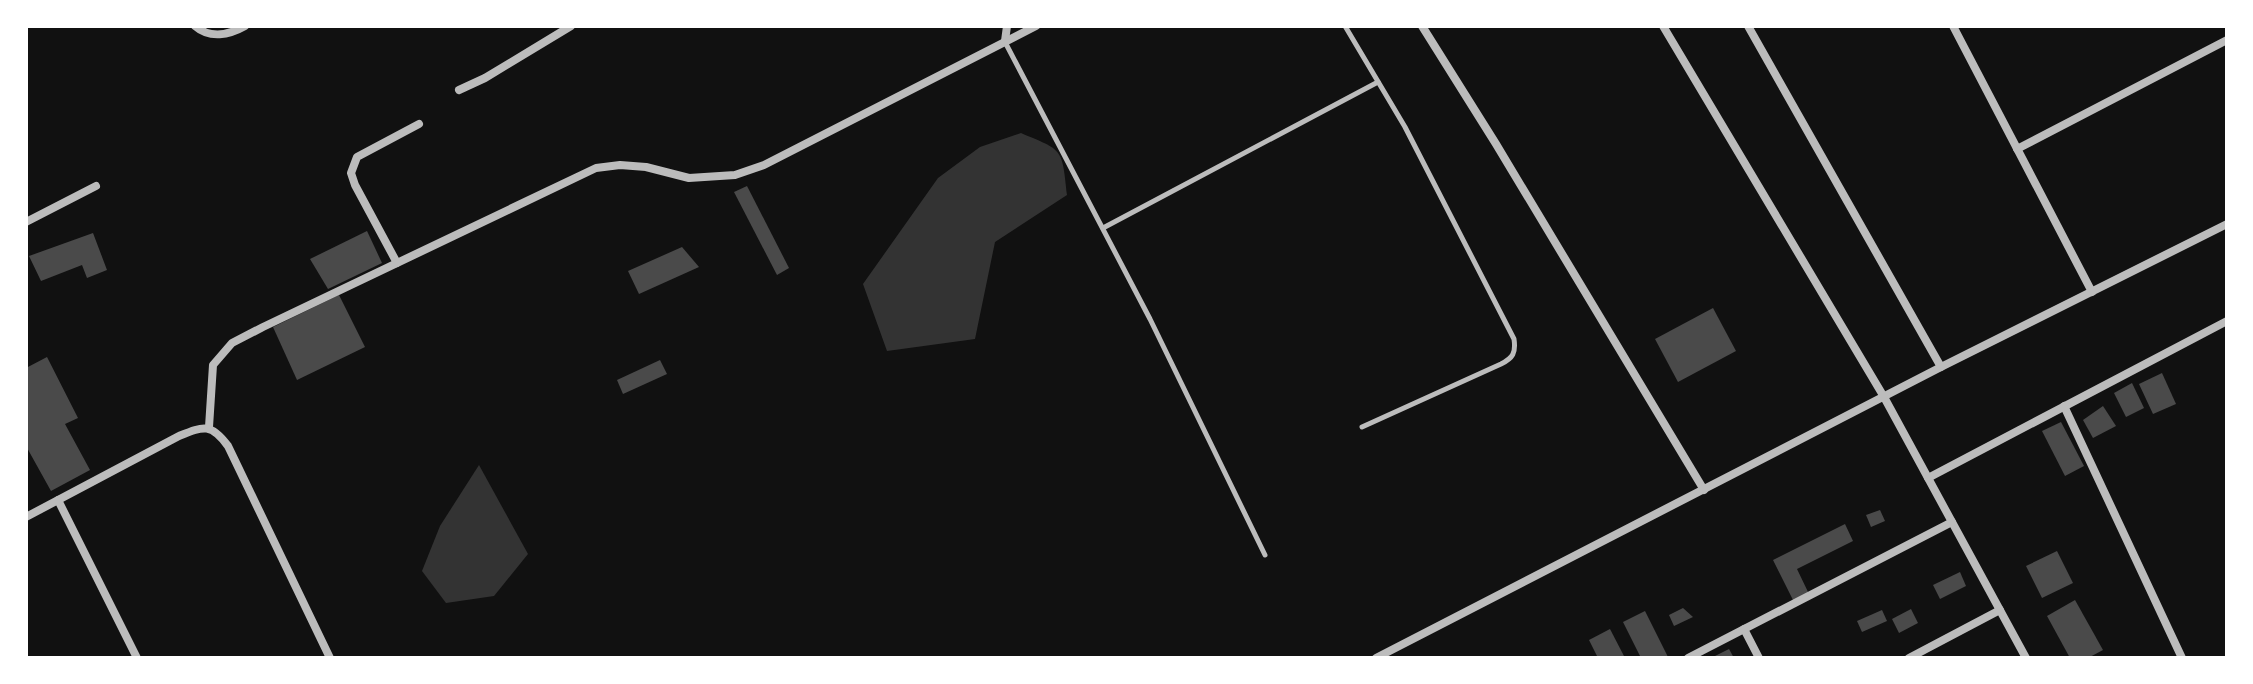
<svg xmlns="http://www.w3.org/2000/svg" width="2253" height="684" font-family="Ubuntu,sans-serif">
  <rect width="100%" height="100%" fill="#111"/>
  <g fill="#333">
    <path d="M 1021,133 C 1063,151 1062,147 1067,195 L 995,242 L 975,339 L 887,351 L 863,284 L 938,178 L 980,147 Z"/>
    <path d="M 479,465 L 528,554 L 494,596 L 446,603 L 422,571 L 440,526 Z"/>
  </g>
  <g fill="#4a4a4a">
    <path d="M 747,186 L 789,268 L 777,275 L 734,192 Z"/>
    <path d="M 367,231 L 382,263 L 328,289 L 310,259 Z"/>
    <path d="M 93,233 L 107,270 L 87,278 L 82,265 L 41,281 L 29,256 Z"/>
    <path d="M 682,247 L 699,267 L 639,294 L 628,271 Z"/>
    <path d="M 339,295 L 365,347 L 297,380 L 273,327 Z"/>
    <path d="M 1713,308 L 1736,351 L 1678,382 L 1655,339 Z"/>
    <path d="M 47,357 L 78,418 L 65,424 L 90,470 L 51,491 L 26,446 L 26,368 Z"/>
    <path d="M 660,360 L 667,374 L 623,394 L 617,380 Z"/>
    <path d="M 2162,373 L 2176,404 L 2153,414 L 2139,384 Z"/>
    <path d="M 2132,383 L 2144,408 L 2126,417 L 2114,393 Z"/>
    <path d="M 2103,406 L 2116,426 L 2093,438 L 2083,420 Z"/>
    <path d="M 2061,422 L 2084,466 L 2065,476 L 2042,431 Z"/>
    <path d="M 1880,510 L 1885,521 L 1871,527 L 1866,515 Z"/>
    <path d="M 1845,524 L 1853,541 L 1797,569 L 1809,594 L 1794,602 L 1773,560 Z"/>
    <path d="M 2057,551 L 2073,583 L 2042,598 L 2026,566 Z"/>
    <path d="M 1960,572 L 1966,586 L 1940,599 L 1933,585 Z"/>
    <path d="M 2075,600 L 2103,650 L 2088,658 L 2070,658 L 2047,616 Z"/>
    <path d="M 1683,608 L 1693,617 L 1674,626 L 1669,615 Z"/>
    <path d="M 1911,609 L 1918,623 L 1899,633 L 1892,619 Z"/>
    <path d="M 1882,610 L 1887,621 L 1862,632 L 1857,621 Z"/>
    <path d="M 1645,611 L 1668,657 L 1665,658 L 1641,658 L 1623,622 Z"/>
    <path d="M 1610,629 L 1625,658 L 1598,658 L 1589,640 Z"/>
    <path d="M 1729,649 L 1734,658 L 1711,658 Z"/>
  </g>
  <g fill="none" stroke-linecap="round" stroke-linejoin="round">
    <g stroke="#bcbcbc" stroke-width="5">
      <path d="M 1345,26 L 1405,127 L 1514,339 C 1516,353 1513,358 1501,364 L 1362,427"/>
      <path d="M 1005,42 L 1150,319 L 1265,555"/>
      <path d="M 1103,228 L 1378,82"/>
    </g>
    <g stroke="#bcbcbc" stroke-width="8">
      <path d="M 195,26 C 210,39 229,35 245,26"/>
      <path d="M 1422,26 L 1496,144 L 1704,490"/>
      <path d="M 1663,26 L 1884,397 L 2026,658"/>
      <path d="M 1748,26 L 1941,367"/>
      <path d="M 1953,26 L 2092,292"/>
      <path d="M 1005,41 L 1007,26"/>
      <path d="M 459,90 L 485,78 L 571,26"/>
      <path d="M 2017,149 L 2227,40"/>
      <path d="M 26,222 L 96,186"/>
      <path d="M 397,263 L 355,185 L 351,173 L 357,157 L 419,124"/>
      <path d="M 2064,406 L 2182,658"/>
      <path d="M 209,427 L 213,365 L 232,343 L 263,327 L 596,168 L 620,165 L 646,167 L 689,178 L 735,175 L 764,165 L 1036,26"/>
      <path d="M 1928,478 L 2227,321"/>
      <path d="M 58,500 L 137,658"/>
      <path d="M 26,517 L 179,436 C 204,426 211,423 228,446 L 330,658"/>
      <path d="M 1744,629 L 1759,658"/>
      <path d="M 1376,658 L 1941,367 L 2227,224"/>
      <path d="M 1688,658 L 1952,522"/>
      <path d="M 1909,658 L 2000,610"/>
    </g>
  </g>
  <rect width="2253" height="684" fill="none" stroke="#ffffff" stroke-width="56"/>
</svg>
